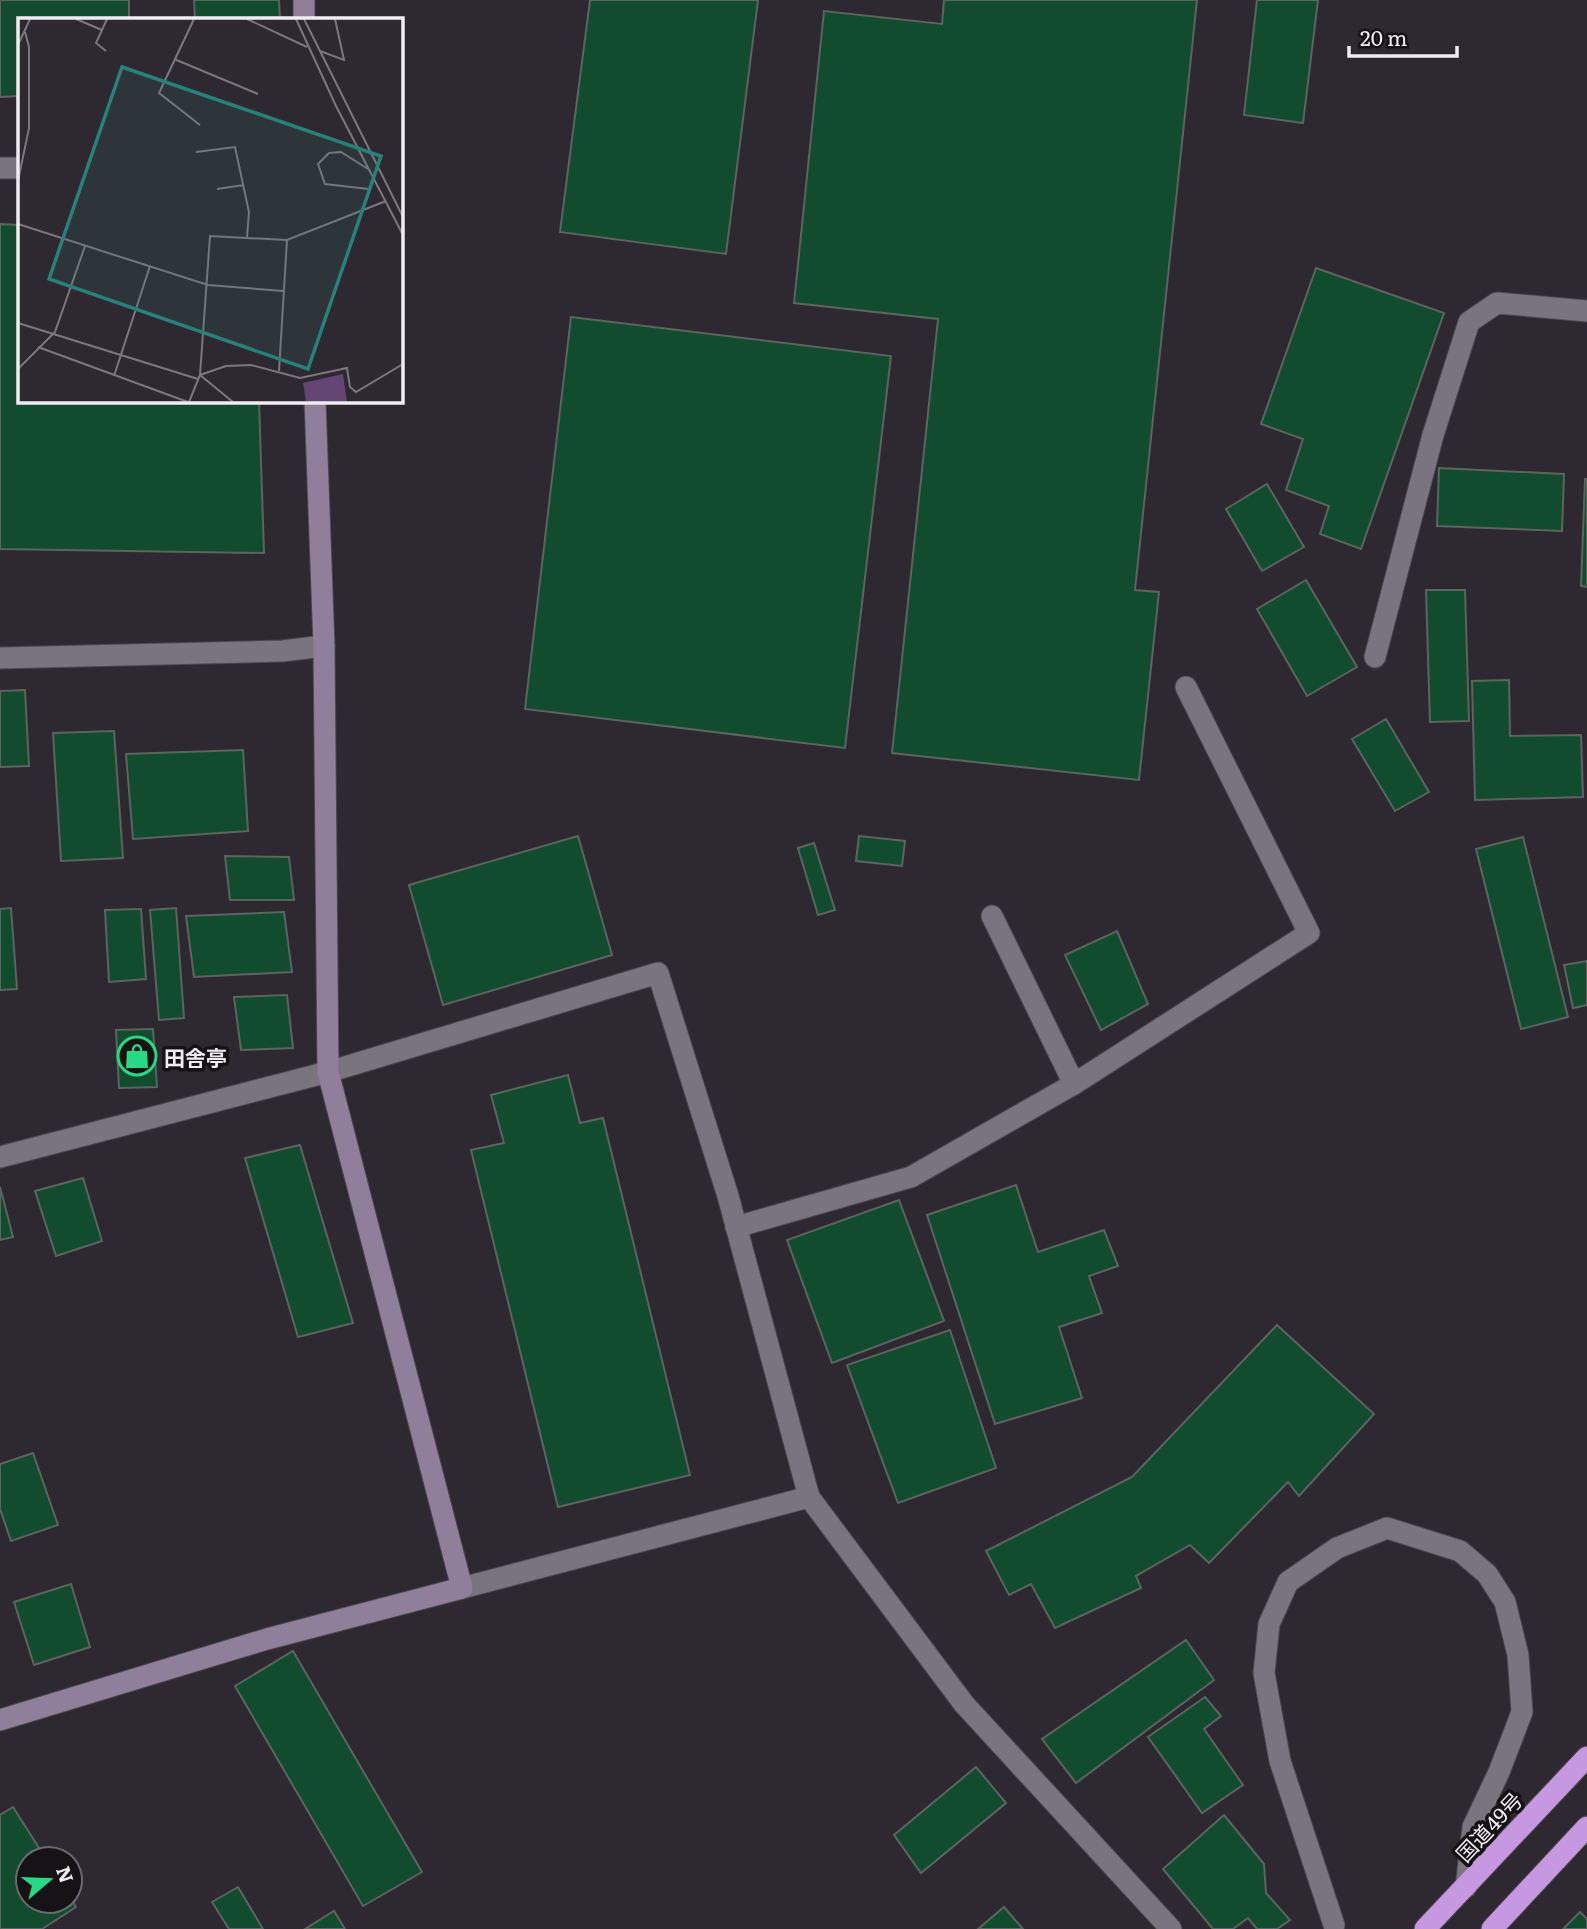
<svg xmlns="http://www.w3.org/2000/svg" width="1587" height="1929" font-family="Literata,'Noto Sans JP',serif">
  <rect width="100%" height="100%" fill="#2e2930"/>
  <g fill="#124c2e" stroke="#5b645e" stroke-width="2">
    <path d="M 0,0 L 129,0 L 129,19 L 19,19 L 19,96 L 0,97 Z"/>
    <path d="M 194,0 L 279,0 L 280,19 L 195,19 Z"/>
    <path d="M 590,0 L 758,0 L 726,254 L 560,232 Z"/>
    <path d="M 944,0 L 1197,0 L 1135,590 L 1159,592 L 1139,780 L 892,753 L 938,319 L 794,303 L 824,11 L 942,24 Z"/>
    <path d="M 1257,0 L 1318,0 L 1303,123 L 1244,115 Z"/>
    <path d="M 0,224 L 19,225 L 19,401 L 259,401 L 264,553 L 0,549 Z"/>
    <path d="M 1316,268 L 1444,313 L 1361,549 L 1320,534 L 1329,506 L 1286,490 L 1303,439 L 1261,424 Z"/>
    <path d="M 571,317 L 891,356 L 845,748 L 525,709 Z"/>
    <path d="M 1439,468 L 1564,474 L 1562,531 L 1437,526 Z"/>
    <path d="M 1585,479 L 1587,479 L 1587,587 L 1581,586 Z"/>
    <path d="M 1267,484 L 1304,547 L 1262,571 L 1226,509 Z"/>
    <path d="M 1306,580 L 1357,667 L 1307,696 L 1257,609 Z"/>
    <path d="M 1426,590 L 1465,590 L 1469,721 L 1430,722 Z"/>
    <path d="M 1509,680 L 1510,736 L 1581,735 L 1583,797 L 1475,800 L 1472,681 Z"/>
    <path d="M 25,690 L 29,766 L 0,767 L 0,691 Z"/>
    <path d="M 1386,719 L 1429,792 L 1395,811 L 1352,739 Z"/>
    <path d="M 114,731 L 123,858 L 61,861 L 53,733 Z"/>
    <path d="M 243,750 L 248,831 L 133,839 L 126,754 Z"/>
    <path d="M 578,836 L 612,955 L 443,1005 L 409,885 Z"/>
    <path d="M 859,836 L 905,841 L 902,866 L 856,861 Z"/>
    <path d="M 1523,837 L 1568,1017 L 1521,1029 L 1476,849 Z"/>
    <path d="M 814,843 L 835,910 L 818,915 L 798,848 Z"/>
    <path d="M 225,856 L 289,857 L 294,900 L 230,900 Z"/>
    <path d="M 11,908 L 17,989 L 0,990 L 0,909 Z"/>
    <path d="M 176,908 L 184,1018 L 159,1020 L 150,910 Z"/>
    <path d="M 141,909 L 146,979 L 109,982 L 105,910 Z"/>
    <path d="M 284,912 L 292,972 L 194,977 L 186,916 Z"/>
    <path d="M 1117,931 L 1148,1004 L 1101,1030 L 1065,955 Z"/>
    <path d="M 1587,961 L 1587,1005 L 1573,1008 L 1564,965 Z"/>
    <path d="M 287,995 L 293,1048 L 241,1050 L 234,997 Z"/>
    <path d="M 153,1029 L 157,1087 L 119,1088 L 116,1030 Z"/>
    <path d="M 568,1075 L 580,1123 L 603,1118 L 690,1475 L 558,1507 L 471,1150 L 504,1143 L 491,1095 Z"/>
    <path d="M 300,1145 L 353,1323 L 298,1337 L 245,1158 Z"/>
    <path d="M 83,1178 L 102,1241 L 56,1256 L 35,1191 Z"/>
    <path d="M 1016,1185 L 1038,1252 L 1104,1230 L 1118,1266 L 1089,1276 L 1102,1313 L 1059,1327 L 1082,1398 L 995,1424 L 927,1215 Z"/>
    <path d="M 0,1187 L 13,1237 L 0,1240 Z"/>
    <path d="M 899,1200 L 944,1321 L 832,1363 L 787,1240 Z"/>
    <path d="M 1277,1325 L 1374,1414 L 1299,1496 L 1288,1482 L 1209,1563 L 1190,1545 L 1136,1576 L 1141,1588 L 1055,1628 L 1031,1584 L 1009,1595 L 986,1551 L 1132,1477 Z"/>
    <path d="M 950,1330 L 996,1468 L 898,1503 L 847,1365 Z"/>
    <path d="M 33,1453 L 58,1525 L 11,1541 L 0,1509 L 0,1464 Z"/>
    <path d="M 71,1584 L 90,1647 L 34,1665 L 14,1602 Z"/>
    <path d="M 1186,1640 L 1214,1680 L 1076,1783 L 1042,1739 Z"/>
    <path d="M 293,1651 L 422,1872 L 363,1906 L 235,1686 Z"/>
    <path d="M 1205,1697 L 1221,1716 L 1204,1729 L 1243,1785 L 1202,1813 L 1148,1737 Z"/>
    <path d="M 976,1767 L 1006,1803 L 921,1873 L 894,1835 Z"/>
    <path d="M 13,1807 L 46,1859 L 28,1859 L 28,1901 L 70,1901 L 70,1897 L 76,1907 L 42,1929 L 0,1929 L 0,1815 Z"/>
    <path d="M 1224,1815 L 1264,1864 L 1266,1893 L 1290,1920 L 1277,1929 L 1257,1929 L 1248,1918 L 1233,1929 L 1213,1929 L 1163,1869 Z"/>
    <path d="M 238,1887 L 263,1929 L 229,1929 L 212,1902 Z"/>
    <path d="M 1004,1907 L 1023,1929 L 978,1929 Z"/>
    <path d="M 334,1911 L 345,1929 L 305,1929 Z"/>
    <path d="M 1580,1912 L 1587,1919 L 1587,1929 L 1563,1929 Z"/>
  </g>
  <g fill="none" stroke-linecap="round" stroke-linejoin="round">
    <defs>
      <g id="street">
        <path d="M 0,168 L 19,168"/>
        <path d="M 1375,657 L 1433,435 L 1469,322 L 1497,303 L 1587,311"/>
        <path d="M 0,658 L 282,651 L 324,646"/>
        <path d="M 992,916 L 1074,1084"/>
        <path d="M 0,1157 L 328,1072 L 658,973 L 728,1196 L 809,1497 L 964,1704 L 1171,1929"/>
        <path d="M 736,1227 L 911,1177 L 1074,1084 L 1309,933 L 1186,687"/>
        <path d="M 462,1588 L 809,1497"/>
        <path d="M 1334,1925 L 1280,1761 L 1264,1673 L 1269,1624 L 1288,1582 L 1337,1548 L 1387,1528 L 1460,1551 L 1487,1574 L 1505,1602 L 1518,1655 L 1522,1712 L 1499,1772 L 1473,1827 L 1466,1887"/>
      </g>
      <g id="secondary">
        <path d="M 304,0 L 304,19"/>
        <path d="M 0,1720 L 267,1639 L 462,1588 L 328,1072 L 324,646 L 315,401"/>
      </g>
      <g id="highway">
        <path d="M 1425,1929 L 1587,1757"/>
        <path d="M 1492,1929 L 1587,1827"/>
      </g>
    </defs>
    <use href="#street" stroke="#4a474c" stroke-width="23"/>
    <use href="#secondary" stroke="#4a474c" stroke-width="23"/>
    <use href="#highway" stroke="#4a474c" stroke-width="23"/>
    <use href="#street" stroke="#79747d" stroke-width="21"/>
    <use href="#secondary" stroke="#907f9b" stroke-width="21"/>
    <use href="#highway" stroke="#c598e1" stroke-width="21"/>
  </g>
  <defs>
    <symbol id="shop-ring" viewBox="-11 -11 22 22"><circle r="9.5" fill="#151316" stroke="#27d885" stroke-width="1.5"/><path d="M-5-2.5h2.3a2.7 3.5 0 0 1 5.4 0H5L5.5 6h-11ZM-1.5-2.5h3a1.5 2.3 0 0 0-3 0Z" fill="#27d885"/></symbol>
  </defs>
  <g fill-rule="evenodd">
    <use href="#shop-ring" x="115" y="1034" width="44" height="44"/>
  </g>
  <g text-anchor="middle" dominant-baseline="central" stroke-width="7" stroke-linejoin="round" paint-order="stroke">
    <g font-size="21" font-weight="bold" fill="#f0edf2" stroke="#151316" text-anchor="start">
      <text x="164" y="1056">田舎亭</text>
    </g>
    <g font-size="21" fill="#f0edf2" stroke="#151316">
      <text transform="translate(1488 1826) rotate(-47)">国道49号</text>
    </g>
  </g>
  <g transform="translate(18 18)">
    <rect width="385" height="385" fill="#2e2930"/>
    <path d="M 325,356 L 329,384 L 288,384 L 285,365 Z" fill="#634674"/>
    <path fill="none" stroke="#7c777e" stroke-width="2" d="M 58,1 L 84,12M 176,1 L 141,75 L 182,107M 229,1 L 289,29M 278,1 L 318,88 L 385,217M 286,1 L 385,199M 0,27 L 12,1M 88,33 L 78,25 L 89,1M 302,33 L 326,42 L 317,1M 156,41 L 240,76M 178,134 L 217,129 L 231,194 L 229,219M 350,151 L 323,134 L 311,135 L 300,146 L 307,166 L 351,171M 0,163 L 11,110 L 11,29 L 7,14M 199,171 L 226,167M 0,206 L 190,267 L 265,273M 0,305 L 180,361M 20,329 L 170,384M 0,351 L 37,314 L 67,228M 261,353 L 269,222M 182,357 L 208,348 L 233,347 L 282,360 L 329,350 L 332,369 L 338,374 L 385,346M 182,357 L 215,384M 96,358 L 132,248M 171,384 L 182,357 L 192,218 L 269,222 L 368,183"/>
    <path fill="#26827b" fill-opacity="0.15" stroke="#26827b" stroke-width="3.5" d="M 104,49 L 363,138 L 290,351 L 31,261 Z"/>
    <rect width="385" height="385" fill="none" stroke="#f0edf2" stroke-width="3.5"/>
  </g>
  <g transform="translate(49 1880) rotate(71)"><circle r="33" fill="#151316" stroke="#6d6a6e" stroke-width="2"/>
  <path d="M0-5L12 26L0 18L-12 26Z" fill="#27d885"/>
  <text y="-10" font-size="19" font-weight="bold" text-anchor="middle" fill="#f0edf2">N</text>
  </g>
  <path d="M1349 46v10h108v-10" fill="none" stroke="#f0edf2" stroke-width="3.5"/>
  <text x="1360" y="46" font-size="21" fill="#f0edf2" stroke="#151316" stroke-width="5" paint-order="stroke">20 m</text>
</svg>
